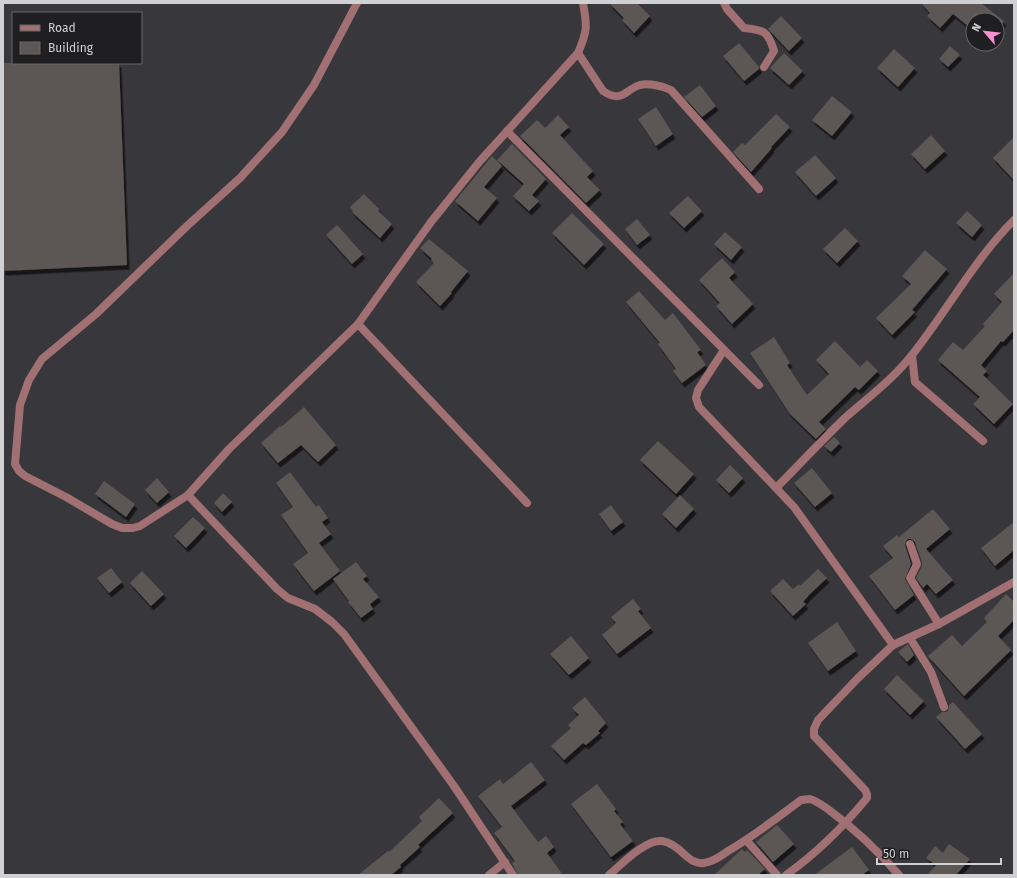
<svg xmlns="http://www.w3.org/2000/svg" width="1017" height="878" font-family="'Fira Sans',sans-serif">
  <defs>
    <filter id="shadow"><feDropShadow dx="2.5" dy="4.5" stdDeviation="0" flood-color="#0009"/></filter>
  </defs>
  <rect width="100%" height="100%" fill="#38373c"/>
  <g fill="#5c5654" filter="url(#shadow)">
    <path d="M 609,3 L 637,3 L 650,16 L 634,33 L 622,20 L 624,18 Z"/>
    <path d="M 921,3 L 981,3 L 1004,21 L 997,30 L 997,20 L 973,20 L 973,30 L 953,14 L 940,28 L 927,16 L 930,13 Z"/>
    <path d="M 781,16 L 802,38 L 789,51 L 768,29 Z"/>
    <path d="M 739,43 L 759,67 L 759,69 L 744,81 L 723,56 Z"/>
    <path d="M 950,46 L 960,55 L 948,67 L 939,59 Z"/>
    <path d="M 894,49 L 915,68 L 898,87 L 877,68 Z"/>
    <path d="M 784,53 L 803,71 L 789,85 L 770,68 Z"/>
    <path d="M 3,63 L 119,63 L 127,265 L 3,271 Z"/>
    <path d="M 700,85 L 716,106 L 702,117 L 684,97 Z"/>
    <path d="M 832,96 L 852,112 L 832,136 L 812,120 Z"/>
    <path d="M 656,107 L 673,134 L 656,146 L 638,119 Z"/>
    <path d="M 776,114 L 790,127 L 771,147 L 772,148 L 751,172 L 733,152 L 742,143 L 745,145 Z"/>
    <path d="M 558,115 L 569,127 L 560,135 L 593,171 L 587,177 L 600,190 L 586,203 L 520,136 L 537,120 L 545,128 Z"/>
    <path d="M 931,135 L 945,151 L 925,169 L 911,154 Z"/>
    <path d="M 1014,137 L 1014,180 L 993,158 Z"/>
    <path d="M 512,144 L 546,179 L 532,195 L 539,201 L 529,211 L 513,196 L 524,184 L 497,160 Z"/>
    <path d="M 815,155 L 836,178 L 816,196 L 795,172 Z"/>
    <path d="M 492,156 L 502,166 L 484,187 L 497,198 L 478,221 L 455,201 Z"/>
    <path d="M 364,194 L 379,209 L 378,211 L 392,224 L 380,238 L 352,212 L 353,211 L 350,207 Z"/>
    <path d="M 688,196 L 702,211 L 684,228 L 669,213 Z"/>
    <path d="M 967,211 L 982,225 L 972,237 L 956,223 Z"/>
    <path d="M 572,213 L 604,244 L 584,265 L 552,233 Z"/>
    <path d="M 637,219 L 650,235 L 637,245 L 625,229 Z"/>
    <path d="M 337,225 L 363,254 L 352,264 L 326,235 Z"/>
    <path d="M 845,228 L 858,241 L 837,263 L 823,249 Z"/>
    <path d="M 725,232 L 742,247 L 731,260 L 714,244 Z"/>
    <path d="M 429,239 L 468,271 L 451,292 L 452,293 L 440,306 L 416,282 L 434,263 L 431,260 L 432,259 L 420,248 Z"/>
    <path d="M 925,250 L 947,269 L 912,310 L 915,312 L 892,335 L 876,318 L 911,284 L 902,276 Z"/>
    <path d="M 722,258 L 735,272 L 729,278 L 753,304 L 732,324 L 716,306 L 720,303 L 699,280 Z"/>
    <path d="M 1014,273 L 1014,330 L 1003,342 L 1001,341 L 981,365 L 987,371 L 983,375 L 1013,404 L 994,424 L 973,404 L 980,397 L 938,360 L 953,342 L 963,350 L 985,326 L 983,324 L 1002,302 L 994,294 Z"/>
    <path d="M 639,291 L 665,320 L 673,313 L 701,350 L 697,352 L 706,365 L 682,383 L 673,371 L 676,369 L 658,344 L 660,343 L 626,302 Z"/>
    <path d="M 774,337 L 790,363 L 787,365 L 807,395 L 829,374 L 816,360 L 835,341 L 860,367 L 867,360 L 878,371 L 859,390 L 855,387 L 819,422 L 826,429 L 816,439 L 790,414 L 750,353 Z"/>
    <path d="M 304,407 L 336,445 L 318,462 L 301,445 L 278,463 L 261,443 L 280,426 L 281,427 Z"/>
    <path d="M 834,437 L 840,443 L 831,452 L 824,446 Z"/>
    <path d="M 658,441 L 694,474 L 676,494 L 640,460 Z"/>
    <path d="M 730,465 L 743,478 L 729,493 L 716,480 Z"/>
    <path d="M 812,468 L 832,493 L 815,507 L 794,483 Z"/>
    <path d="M 290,472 L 316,507 L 319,505 L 328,518 L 322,522 L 331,534 L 319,543 L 340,571 L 314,591 L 293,564 L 308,553 L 281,515 L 293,507 L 276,483 Z"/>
    <path d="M 157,478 L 169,492 L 157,503 L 145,490 Z"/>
    <path d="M 104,481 L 135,504 L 126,517 L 95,494 Z"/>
    <path d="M 223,493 L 232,502 L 222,512 L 214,503 Z"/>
    <path d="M 680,495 L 694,509 L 676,528 L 662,514 Z"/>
    <path d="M 611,505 L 623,522 L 611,531 L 599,514 Z"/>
    <path d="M 933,509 L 950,529 L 926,549 L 953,580 L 936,594 L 927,584 L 923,588 L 916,578 L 922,566 L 922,562 L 915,542 L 911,539 L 908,539 L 906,541 L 905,545 L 911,564 L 905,579 L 914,595 L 895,610 L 869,576 L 893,558 L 883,546 L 897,535 L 899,537 Z"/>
    <path d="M 193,517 L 205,528 L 186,548 L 174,536 Z"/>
    <path d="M 1014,522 L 1014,550 L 995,566 L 981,548 Z"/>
    <path d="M 356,562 L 367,576 L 363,579 L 379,597 L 370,604 L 373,609 L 361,618 L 348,602 L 349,601 L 333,579 Z"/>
    <path d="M 111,568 L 122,582 L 109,593 L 97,578 Z"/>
    <path d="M 818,569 L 827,578 L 809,595 L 803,602 L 806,604 L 793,616 L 770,591 L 783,579 L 793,589 L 799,584 L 800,586 Z"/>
    <path d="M 142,571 L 164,594 L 151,606 L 130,583 Z"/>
    <path d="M 1006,594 L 1014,602 L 1014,620 L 998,636 L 1011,650 L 964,696 L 928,656 L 952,635 L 962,646 L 987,622 L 984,618 Z"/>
    <path d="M 633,599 L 641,609 L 638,611 L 651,628 L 617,654 L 602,635 L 616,623 L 611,617 Z"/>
    <path d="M 837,622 L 856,651 L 828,671 L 808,643 Z"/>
    <path d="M 571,636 L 589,658 L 569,675 L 550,654 Z"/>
    <path d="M 908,644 L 914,655 L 907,662 L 898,652 Z"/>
    <path d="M 897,675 L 924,701 L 910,715 L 884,689 Z"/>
    <path d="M 585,697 L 606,723 L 598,731 L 600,733 L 586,745 L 583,743 L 564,760 L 551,746 L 571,728 L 568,725 L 579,715 L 572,708 Z"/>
    <path d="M 953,702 L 982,734 L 965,749 L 936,717 L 942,712 L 946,712 L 948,711 L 949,705 Z"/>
    <path d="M 531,762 L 545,780 L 511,806 L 538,842 L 546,836 L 554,847 L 547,853 L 563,875 L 518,875 L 512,863 L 515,861 L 494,833 L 502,827 L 478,796 L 500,779 L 503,784 Z"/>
    <path d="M 597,784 L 616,809 L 614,811 L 623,822 L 620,824 L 633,841 L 611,857 L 571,804 Z"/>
    <path d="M 439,798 L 453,813 L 418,845 L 420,847 L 400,865 L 401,867 L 391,875 L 358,875 L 388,851 L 389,852 L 422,821 L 419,817 Z"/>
    <path d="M 777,825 L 794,844 L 773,862 L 756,842 Z"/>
    <path d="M 949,844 L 970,859 L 956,875 L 927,875 L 936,865 L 926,858 L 935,846 L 943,853 Z"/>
    <path d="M 852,847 L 869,870 L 862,875 L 814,875 Z"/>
    <path d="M 742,849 L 745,852 L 747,850 L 765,869 L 758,875 L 714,875 Z"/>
  </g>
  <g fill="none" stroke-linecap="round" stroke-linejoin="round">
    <g stroke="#a07073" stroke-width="8">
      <path d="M 357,3 L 314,85 L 282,132 L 240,178 L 187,226 L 96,314 L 42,359 L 29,380 L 20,405 L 15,464 L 19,471 L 25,476 L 66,497 L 112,524 L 122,528 L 133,528 L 140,526 L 188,495 L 229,449 L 358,324 L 431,222 L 480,161 L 578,53 C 588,30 587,26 583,3"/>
      <path d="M 724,3 L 727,9 L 744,28 C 764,30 768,31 774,51 L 764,67"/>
      <path d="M 578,53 L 603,91 C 623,104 625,89 640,85 C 649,83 663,86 671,90 L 759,189"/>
      <path d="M 507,131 L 759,385"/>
      <path d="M 358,324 L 527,503"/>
      <path d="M 724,350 L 698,390 L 696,398 L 699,407 L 794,507 L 893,645"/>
      <path d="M 912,355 L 915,382 L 983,441"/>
      <path d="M 776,488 C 799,465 822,440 846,417 C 869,397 893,379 912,355 C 947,311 974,260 1014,220"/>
      <path d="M 188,495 L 277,589 L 288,598 L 315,609 L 332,622 L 344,634 L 454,786 L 513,875"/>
      <path d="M 910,544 L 917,564 L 910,578 L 939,624"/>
      <path d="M 910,638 L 931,672 L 944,707"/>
      <path d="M 746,840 L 777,875"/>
      <path d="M 489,875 L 505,862"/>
      <path d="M 609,875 C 621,865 645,839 662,841 C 671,842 679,849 685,855 C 691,860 696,864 704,863 C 713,862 721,856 728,851 C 754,836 777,818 801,800 C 804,800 807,799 810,799 C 817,801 823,806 829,810 C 855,829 878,851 899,875"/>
      <path d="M 786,875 C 817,853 843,827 867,798 L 867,794 L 865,790 L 814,736 L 814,729 L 818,720 L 858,678 L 893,645 L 939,624 L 1014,582"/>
    </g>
  </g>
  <rect width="1017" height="878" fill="none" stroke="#d1d1d4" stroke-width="8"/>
  <rect x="12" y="12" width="130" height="52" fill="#1f1f21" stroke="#666669"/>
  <rect x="20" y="25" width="20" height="6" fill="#a07073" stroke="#666669"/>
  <text x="48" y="32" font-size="12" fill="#d1d1d4">Road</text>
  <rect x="20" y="42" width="20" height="12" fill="#5c5654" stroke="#666669"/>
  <text x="48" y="52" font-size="12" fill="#d1d1d4">Building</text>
  <g transform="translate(985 32) rotate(298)"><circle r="19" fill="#1f1f21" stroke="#666669"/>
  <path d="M0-3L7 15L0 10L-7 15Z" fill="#f690d0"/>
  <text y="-6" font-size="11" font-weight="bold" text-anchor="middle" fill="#d1d1d4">N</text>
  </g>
  <path d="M877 858v6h124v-6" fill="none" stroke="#d1d1d4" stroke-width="2"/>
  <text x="883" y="858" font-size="12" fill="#d1d1d4" stroke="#1f1f21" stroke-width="3" paint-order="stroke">50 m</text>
</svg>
